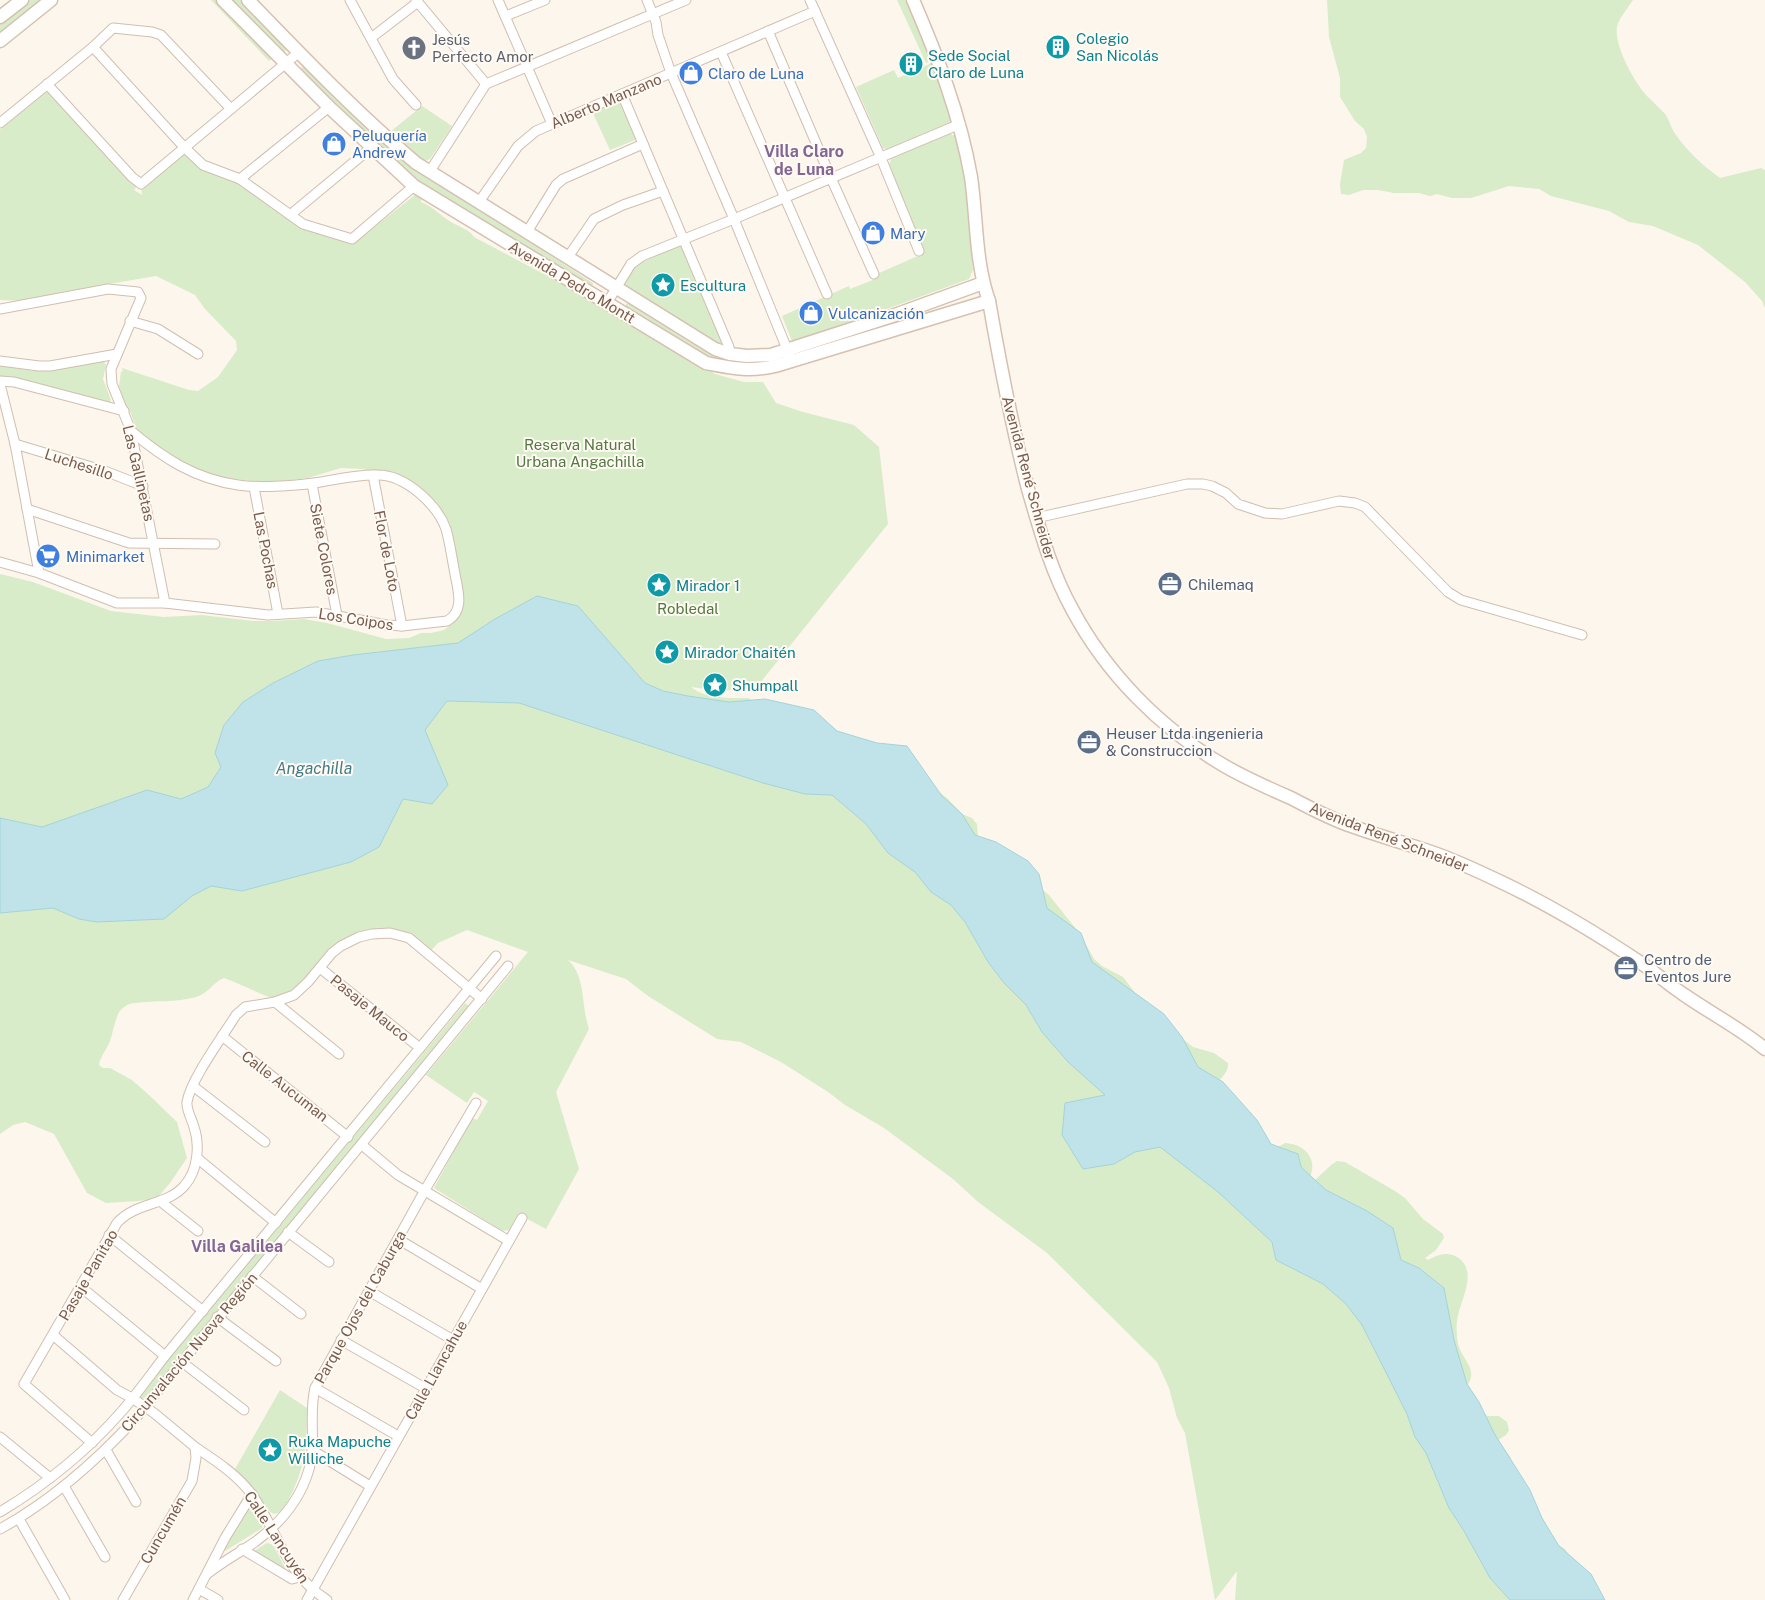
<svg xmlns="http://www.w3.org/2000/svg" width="1765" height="1600" font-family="'Public Sans',sans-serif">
  <rect width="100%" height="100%" fill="#fdf6ec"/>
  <g fill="#d8ecc9">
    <path d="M 29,0 L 43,0 L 0,34 L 0,23 Z"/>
    <path d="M 211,0 L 218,0 L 273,58 L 269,61 Z"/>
    <path d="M 229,0 L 240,0 L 286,45 L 287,49 L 285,51 L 282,51 Z"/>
    <path d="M 897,0 L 905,0 L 933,60 L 926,63 Z"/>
    <path d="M 1327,0 L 1633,0 C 1628,8 1619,18 1617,27 C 1614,46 1634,82 1647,96 C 1653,102 1660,108 1666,115 C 1669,120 1671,127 1674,132 C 1687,151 1702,165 1720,178 L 1761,168 L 1765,170 L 1765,308 L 1762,301 L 1745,282 L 1698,245 L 1653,226 L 1629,222 L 1609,211 L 1551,196 L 1539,189 L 1509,186 L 1471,198 L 1452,198 L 1437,194 L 1430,196 L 1419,193 L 1394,193 L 1378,190 L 1363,190 L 1349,195 L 1341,194 L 1340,184 L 1344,160 L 1361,153 L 1366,148 L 1367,137 L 1364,129 L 1355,121 L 1340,97 L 1340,78 L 1329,37 Z"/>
    <path d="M 934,62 L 955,118 L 949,125 L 889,150 L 883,148 L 856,87 L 894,70 L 898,78 Z"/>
    <path d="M 302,67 L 306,68 L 416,169 L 593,283 L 592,288 L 415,181 L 299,71 Z"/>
    <path d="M 48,92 L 137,186 L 134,190 L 142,195 L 141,185 L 181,153 L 188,153 L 234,180 L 303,228 L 354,243 L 416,194 L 422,197 L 421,202 C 432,206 441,216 451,222 C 459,227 469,229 474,237 L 608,308 L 672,345 L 715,374 L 744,382 L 763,382 L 776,403 L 803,412 L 854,425 L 879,447 L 888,524 L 756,688 L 720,691 L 691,687 C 705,699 730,698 748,698 L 932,786 L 948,799 L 962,814 L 972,818 L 977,824 L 978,837 L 1049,895 L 1080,934 L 1094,959 L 1102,966 L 1123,977 L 1136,994 L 1167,1026 L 1193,1047 L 1214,1053 L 1228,1063 C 1229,1073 1220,1079 1213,1086 L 1273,1150 L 1285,1143 C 1304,1144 1318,1158 1310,1177 L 1314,1181 L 1331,1165 L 1337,1161 L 1345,1162 L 1395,1191 L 1405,1198 L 1423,1219 L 1443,1234 L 1444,1238 L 1436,1250 L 1425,1258 L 1428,1260 C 1437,1255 1447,1251 1457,1257 C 1480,1271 1459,1302 1457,1321 C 1456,1326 1457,1332 1457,1337 C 1458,1361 1485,1368 1462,1392 L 1487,1416 L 1499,1416 L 1507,1422 L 1509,1430 L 1506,1435 L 1498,1440 L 1511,1458 L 1511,1461 L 1554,1542 L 1565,1549 L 1598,1600 L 1235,1600 L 1237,1571 L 1215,1600 L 1185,1433 L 1177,1418 L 1169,1388 L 1157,1362 L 1047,1253 L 978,1202 L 953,1179 L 884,1128 L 845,1105 L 828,1092 L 781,1062 L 741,1042 L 717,1039 L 648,996 L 626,979 L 568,960 C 586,976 581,1006 589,1029 L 556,1092 L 579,1169 L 546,1229 L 518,1214 L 509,1230 L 502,1231 L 434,1188 L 472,1118 L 477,1120 L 488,1101 L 474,1092 L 467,1103 L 426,1075 L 528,952 L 467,930 L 438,943 L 427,955 L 409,941 L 385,935 L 341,945 L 304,985 L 278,1000 C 259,994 243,985 224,978 C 213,982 208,994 196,997 C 176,1003 155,1000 135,1003 C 129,1003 123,1007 119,1012 C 115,1020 113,1032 110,1041 C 107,1049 100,1057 99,1065 L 103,1068 L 110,1068 L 132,1080 L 149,1095 L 177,1122 L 187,1158 L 170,1183 L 157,1198 L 139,1201 L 106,1203 L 87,1193 L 54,1134 L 25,1122 L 13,1125 L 0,1134 L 0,574 L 33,582 L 111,611 L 164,617 L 202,615 L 253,621 L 274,621 L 304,619 L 327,623 L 386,639 L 409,638 L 421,633 L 431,633 L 444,630 L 459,618 L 463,610 L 460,584 L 445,529 L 419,495 L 378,472 L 362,469 L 341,468 L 308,478 L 266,483 L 219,477 L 184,466 L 138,433 L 131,414 L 125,404 L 119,387 L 121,371 L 123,372 L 122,368 L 189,390 L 198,391 L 218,377 L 237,350 L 236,341 L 205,309 L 195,295 L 187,291 L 156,276 L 62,292 L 34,301 L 0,300 L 0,130 L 45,93 Z"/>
    <path d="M 618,97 L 621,101 L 637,137 L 635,140 L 610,150 L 591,109 Z"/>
    <path d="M 422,106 L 452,126 L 430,159 L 425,161 L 417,158 L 390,132 Z"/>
    <path d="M 949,133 L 955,136 L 964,173 L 973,270 L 969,279 L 799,341 L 792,341 L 782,316 L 849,286 L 850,289 L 878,278 L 877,274 L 922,254 L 889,165 L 891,159 Z"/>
    <path d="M 683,243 L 726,344 L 722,348 L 626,288 L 625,282 L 633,267 L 638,264 Z"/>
    <path d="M 627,303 C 638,306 648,315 657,321 C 696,346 724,368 773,359 L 757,365 L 708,358 L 627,309 L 625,306 Z"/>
    <path d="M 103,360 L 106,365 L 103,379 L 111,400 L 109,404 L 0,377 L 0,365 L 34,371 Z"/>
    <path d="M 465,1003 L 470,1007 L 146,1397 L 142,1399 L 139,1396 L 141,1392 Z"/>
    <path d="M 280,1390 L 307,1408 C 307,1449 304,1477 281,1512 L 274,1514 L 269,1511 L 249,1483 L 235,1469 Z"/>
    <path d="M 252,1506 L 263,1524 L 262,1528 L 225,1551 L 223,1550 L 249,1507 Z"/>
    <path d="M 267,1543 L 271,1544 L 274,1547 L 288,1573 L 254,1551 Z"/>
  </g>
  <path fill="#bfe3e8" stroke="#a5d3da" d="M 537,596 L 578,606 L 645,683 L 663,691 L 688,696 L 729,702 L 765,699 L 814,710 L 837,731 L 877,743 L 907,746 L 942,796 L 962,814 L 975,835 L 996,842 L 1028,861 L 1039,874 L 1047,908 L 1081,933 L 1092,962 L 1164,1014 L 1182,1037 L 1198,1067 L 1223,1082 L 1257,1120 L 1271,1144 L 1298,1154 L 1301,1167 L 1326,1190 L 1367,1211 L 1393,1228 L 1401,1260 L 1419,1268 L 1444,1288 L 1454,1340 L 1467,1384 L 1479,1402 L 1494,1433 L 1530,1490 L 1542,1518 L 1559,1546 L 1591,1574 L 1605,1600 L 1510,1600 L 1490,1578 L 1464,1531 L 1449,1508 L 1426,1453 L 1415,1437 L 1407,1414 L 1362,1325 L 1346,1304 L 1323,1284 L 1276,1260 L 1272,1242 L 1218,1192 L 1160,1147 L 1135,1152 L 1114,1164 L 1083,1169 L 1062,1135 L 1065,1103 L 1105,1095 L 1068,1062 L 1042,1032 L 1026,1005 L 1004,983 L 988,962 L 965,922 L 951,905 L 931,892 L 915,872 L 888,853 L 866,824 L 832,795 L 805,794 L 763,783 L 519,703 L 447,701 L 425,730 L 448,785 L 432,804 L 403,799 L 379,847 L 351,862 L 242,891 L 211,886 L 192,896 L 164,919 L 97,922 L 79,919 L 53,908 L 0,913 L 0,818 L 42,827 L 147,790 L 181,799 L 208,787 L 221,767 L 215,753 L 224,725 L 243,702 L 273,683 L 318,661 L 353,655 L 458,643 L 495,619 Z"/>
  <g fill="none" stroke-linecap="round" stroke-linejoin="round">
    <defs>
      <g id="street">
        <path d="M 350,0 L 393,79 L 416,105"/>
        <path d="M 416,0 L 486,84"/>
        <path d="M 498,0 L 552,124"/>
        <path d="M 647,0 L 656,22 L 658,35 L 671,73 L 734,219 L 789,354"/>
        <path d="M 810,0 L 881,158 L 919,251"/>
        <path d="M 506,16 L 545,0"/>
        <path d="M 768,31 L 831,178 L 874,274"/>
        <path d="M 371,38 L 418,2"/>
        <path d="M 93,47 L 183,146 L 203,165 L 240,179 L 303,224 L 352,239 L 414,186"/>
        <path d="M 721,52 L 827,294"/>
        <path d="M 47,84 L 132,177 L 141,184 L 298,53"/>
        <path d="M 622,94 L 729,347 L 730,354"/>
        <path d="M 0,123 L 93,47 L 113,28 L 152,32 L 161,35 L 231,109"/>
        <path d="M 430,171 L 486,84 L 686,0"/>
        <path d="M 240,179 L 329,107"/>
        <path d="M 479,202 L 518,146 L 536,131 L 815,11"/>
        <path d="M 290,215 L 372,147"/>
        <path d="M 527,232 L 556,185 L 563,179 L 643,144"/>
        <path d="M 568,257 L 594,219 L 623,205 L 663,191"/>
        <path d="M 607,303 L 631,264 L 642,256 L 734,219 L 960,124"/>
        <path d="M 0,309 L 108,289 L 138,292 L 141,298 L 111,369 L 112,384 L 131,431 L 165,603"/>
        <path d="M 130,321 L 158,329 L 198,354"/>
        <path d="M 0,361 L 39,366 L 50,366 L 117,354"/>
        <path d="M 0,381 L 14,382 L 124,411"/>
        <path d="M 0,384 L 15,444 L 39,573"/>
        <path d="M 15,444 L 105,471 L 143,486"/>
        <path d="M 373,475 L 402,626"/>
        <path d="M 312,484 L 337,615"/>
        <path d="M 254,487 L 278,614"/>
        <path d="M 27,509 L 129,543 L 215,544"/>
        <path d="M 1036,518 L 1187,484 L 1203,484 L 1212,486 L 1226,493 L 1238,504 L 1265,513 L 1282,514 L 1339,501 L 1355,503 L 1365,507 L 1448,592 L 1461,600 L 1582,635"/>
        <path d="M 0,562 L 39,573 L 117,603 L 165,603 L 268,615 L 316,612 L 387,625 L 402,626 L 447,621 C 465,611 458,591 455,574 C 452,559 450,543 446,529 C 437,504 405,475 378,475 C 356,474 335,480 314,483 C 294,486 257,488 238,485 C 195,479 163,458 131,431"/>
        <path d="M 320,968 L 420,1048"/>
        <path d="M 275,1002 L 339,1054"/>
        <path d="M 222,1036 L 348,1137"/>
        <path d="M 193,1086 L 265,1142"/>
        <path d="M 362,1145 L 398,1175 L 509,1241"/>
        <path d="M 197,1158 L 276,1223"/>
        <path d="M 160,1201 L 198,1231"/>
        <path d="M 288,1232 L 329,1262"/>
        <path d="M 109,1235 L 203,1311"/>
        <path d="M 398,1239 L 482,1289"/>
        <path d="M 252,1276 L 301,1314"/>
        <path d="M 81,1287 L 165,1356"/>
        <path d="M 369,1291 L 453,1340"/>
        <path d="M 217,1317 L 276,1361"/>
        <path d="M 53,1335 L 117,1390 L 132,1398 L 154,1413 L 195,1447 L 196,1458 L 192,1481 L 123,1600"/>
        <path d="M 341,1340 L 425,1388"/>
        <path d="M 182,1362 L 244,1410"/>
        <path d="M 315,1388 L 398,1436"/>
        <path d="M 0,1437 L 50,1478"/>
        <path d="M 92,1443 L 24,1384 L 117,1223 C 135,1202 168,1206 185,1185 C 198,1170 200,1145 194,1127 C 192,1120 186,1109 187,1102 C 191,1079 223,1036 236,1015 L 245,1007 L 275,1002 L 294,995 L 308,982 L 332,953 L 341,946 L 359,937 L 372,934 L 390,933 L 409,938 L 482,999"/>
        <path d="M 195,1447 C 216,1461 238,1475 253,1496 C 279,1534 285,1573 327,1600"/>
        <path d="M 106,1450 L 136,1502"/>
        <path d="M 312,1450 L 370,1486"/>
        <path d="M 64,1486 L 105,1557"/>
        <path d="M 0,1512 C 45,1485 88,1450 122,1411 C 137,1394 151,1374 165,1356 L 496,956"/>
        <path d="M 19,1519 L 65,1600"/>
        <path d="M 0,1529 C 51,1501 96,1461 135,1419 L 508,966"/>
        <path d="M 242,1549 L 292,1579 L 300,1577"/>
        <path d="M 207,1574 C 222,1562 239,1553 255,1542 C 282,1522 304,1495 311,1461 C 315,1437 309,1412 315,1388 L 425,1190 L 476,1103"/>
        <path d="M 199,1589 L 218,1600"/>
        <path d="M 193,1600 L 225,1538 L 252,1494"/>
        <path d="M 307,1600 L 522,1218"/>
      </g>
      <g id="secondary">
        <path d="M 223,0 L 329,107 L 414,186 L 706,363 C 732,368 748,372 775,366 L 989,301"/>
        <path d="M 248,0 C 302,56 357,113 416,163 L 715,349 L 730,354 L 747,356 L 771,355 L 892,316 L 983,283"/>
        <path d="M 913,0 C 938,58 960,115 971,177 C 977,218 975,262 989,301 C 1000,364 1012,427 1028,489 C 1040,530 1051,571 1072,609 C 1106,673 1160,728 1223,765 C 1245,778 1268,788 1291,798 C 1308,807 1326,816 1343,823 C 1372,834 1402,842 1431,852 C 1455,860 1478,871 1501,882 C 1550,905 1596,933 1641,963 C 1656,973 1669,985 1683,994 C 1710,1013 1740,1028 1765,1049"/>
        <path d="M 0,17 L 22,0"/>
        <path d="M 0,41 L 51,0"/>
      </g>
    </defs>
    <use href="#street" stroke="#d1beb0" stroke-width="11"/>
    <use href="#secondary" stroke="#d6c0b0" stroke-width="15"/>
    <use href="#street" stroke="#fff" stroke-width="9"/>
    <use href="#secondary" stroke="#fff" stroke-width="12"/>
  </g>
  <defs>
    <symbol id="building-disc" viewBox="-11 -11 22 22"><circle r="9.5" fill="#0f9aa8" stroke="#fffaf3"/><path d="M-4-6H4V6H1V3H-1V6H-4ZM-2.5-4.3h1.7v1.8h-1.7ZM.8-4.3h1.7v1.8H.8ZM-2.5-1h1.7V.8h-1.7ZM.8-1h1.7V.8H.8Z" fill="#fff"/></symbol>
    <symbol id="church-disc" viewBox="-11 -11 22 22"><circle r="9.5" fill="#6b7280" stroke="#fffaf3"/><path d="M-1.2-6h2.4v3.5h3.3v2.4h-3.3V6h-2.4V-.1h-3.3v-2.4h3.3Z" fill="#fff"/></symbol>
    <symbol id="shop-disc" viewBox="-11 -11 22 22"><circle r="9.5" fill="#3f7fe0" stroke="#fffaf3"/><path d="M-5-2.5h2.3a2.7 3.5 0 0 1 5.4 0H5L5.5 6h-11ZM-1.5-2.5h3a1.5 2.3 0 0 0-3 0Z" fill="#fff"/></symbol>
    <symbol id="sight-disc" viewBox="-11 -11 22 22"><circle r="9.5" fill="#0f9aa8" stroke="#fffaf3"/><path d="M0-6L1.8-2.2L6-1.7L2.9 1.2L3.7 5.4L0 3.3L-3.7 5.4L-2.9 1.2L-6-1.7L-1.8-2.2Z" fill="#fff"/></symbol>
    <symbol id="supermarket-disc" viewBox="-11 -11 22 22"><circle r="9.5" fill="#3f7fe0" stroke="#fffaf3"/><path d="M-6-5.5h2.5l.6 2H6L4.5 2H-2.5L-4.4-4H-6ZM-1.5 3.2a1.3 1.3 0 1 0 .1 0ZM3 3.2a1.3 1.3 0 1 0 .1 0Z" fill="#fff"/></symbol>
    <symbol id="office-disc" viewBox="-11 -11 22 22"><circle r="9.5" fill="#5c6f8a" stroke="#fffaf3"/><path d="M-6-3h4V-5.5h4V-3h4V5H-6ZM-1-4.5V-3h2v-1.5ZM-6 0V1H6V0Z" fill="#fff"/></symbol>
  </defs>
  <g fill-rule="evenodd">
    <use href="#building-disc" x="1044" y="33" width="28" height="28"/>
    <use href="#church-disc" x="400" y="34" width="28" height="28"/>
    <use href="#building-disc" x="897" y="50" width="28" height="28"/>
    <use href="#shop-disc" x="677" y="59" width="28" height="28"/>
    <use href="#shop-disc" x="320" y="130" width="28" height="28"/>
    <use href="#shop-disc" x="859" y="219" width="28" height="28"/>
    <use href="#sight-disc" x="649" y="271" width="28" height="28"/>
    <use href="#shop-disc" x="797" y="299" width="28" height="28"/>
    <use href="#supermarket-disc" x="34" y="542" width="28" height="28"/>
    <use href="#office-disc" x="1156" y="570" width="28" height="28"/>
    <use href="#sight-disc" x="645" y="571" width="28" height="28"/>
    <use href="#sight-disc" x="653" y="638" width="28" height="28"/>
    <use href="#sight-disc" x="701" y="671" width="28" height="28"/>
    <use href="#office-disc" x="1075" y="728" width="28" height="28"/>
    <use href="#office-disc" x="1612" y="954" width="28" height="28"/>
    <use href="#sight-disc" x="256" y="1436" width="28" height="28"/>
  </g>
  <g text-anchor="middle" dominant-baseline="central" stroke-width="4" stroke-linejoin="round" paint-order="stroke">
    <g font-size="15" fill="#0d838f" stroke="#fffaf3" text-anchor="start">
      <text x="1076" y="38">Colegio<tspan x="1076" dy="17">San Nicolás</tspan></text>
      <text x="928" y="55">Sede Social<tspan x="928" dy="17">Claro de Luna</tspan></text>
      <text x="680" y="285">Escultura</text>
      <text x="676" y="585">Mirador 1</text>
      <text x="684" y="652">Mirador Chaitén</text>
      <text x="732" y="685">Shumpall</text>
      <text x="288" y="1441">Ruka Mapuche<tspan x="288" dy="17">Williche</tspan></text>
    </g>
    <g font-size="15" fill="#5b616d" stroke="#fffaf3" text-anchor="start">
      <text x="432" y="39">Jesús<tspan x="432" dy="17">Perfecto Amor</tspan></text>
    </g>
    <g font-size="15" fill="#366cbe" stroke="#fffaf3" text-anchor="start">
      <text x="708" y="73">Claro de Luna</text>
      <text x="352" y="135">Peluquería<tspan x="352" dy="17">Andrew</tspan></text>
      <text x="890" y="233">Mary</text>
      <text x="828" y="313">Vulcanización</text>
      <text x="66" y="556">Minimarket</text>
    </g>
    <g font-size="15" fill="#7a5c4d" stroke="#fffaf3">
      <text transform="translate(606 101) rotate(-23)">Alberto Manzano</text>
      <text transform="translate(572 282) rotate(31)">Avenida Pedro Montt</text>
      <text transform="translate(79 464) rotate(18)">Luchesillo</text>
      <text transform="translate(139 473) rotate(77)">Las Gallinetas</text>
      <text transform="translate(1029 478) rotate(75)">Avenida René Schneider</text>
      <text transform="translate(324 549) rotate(79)">Siete Colores</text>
      <text transform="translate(266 550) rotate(79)">Las Pochas</text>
      <text transform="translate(387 551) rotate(79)">Flor de Loto</text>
      <text transform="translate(356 619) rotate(9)">Los Coipos</text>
      <text transform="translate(1389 837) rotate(21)">Avenida René Schneider</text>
      <text transform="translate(370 1008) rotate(39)">Pasaje Mauco</text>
      <text transform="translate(285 1086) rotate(38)">Calle Aucuman</text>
      <text transform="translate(88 1275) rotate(-60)">Pasaje Panitao</text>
      <text transform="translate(360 1307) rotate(-61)">Parque Ojos del Caburga</text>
      <text transform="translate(189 1352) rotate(-50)">Circunvalación Nueva Región</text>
      <text transform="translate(436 1370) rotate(-61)">Calle Llancahue</text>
      <text transform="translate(163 1530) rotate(-60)">Cuncumén</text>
      <text transform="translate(277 1537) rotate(57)">Calle Lancuyén</text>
    </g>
    <g font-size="15" fill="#537a41" stroke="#fffaf3">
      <text x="580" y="444">Reserva Natural<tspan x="580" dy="17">Urbana Angachilla</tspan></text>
      <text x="688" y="608">Robledal</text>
    </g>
    <g font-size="15" fill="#4e5e75" stroke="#fffaf3" text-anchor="start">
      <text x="1188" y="584">Chilemaq</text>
      <text x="1106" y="733">Heuser Ltda ingenieria<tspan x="1106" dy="17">&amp; Construccion</tspan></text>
      <text x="1644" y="959">Centro de<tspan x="1644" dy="17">Eventos Jure</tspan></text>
    </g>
    <g font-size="16" font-weight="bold" fill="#846695" stroke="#fffaf3">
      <text x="804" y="151">Villa Claro<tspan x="804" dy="18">de Luna</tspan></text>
      <text x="237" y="1246">Villa Galilea</text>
    </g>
    <g font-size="16" font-style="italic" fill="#437c86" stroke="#fffaf3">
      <text x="314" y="768">Angachilla</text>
    </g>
  </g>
</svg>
